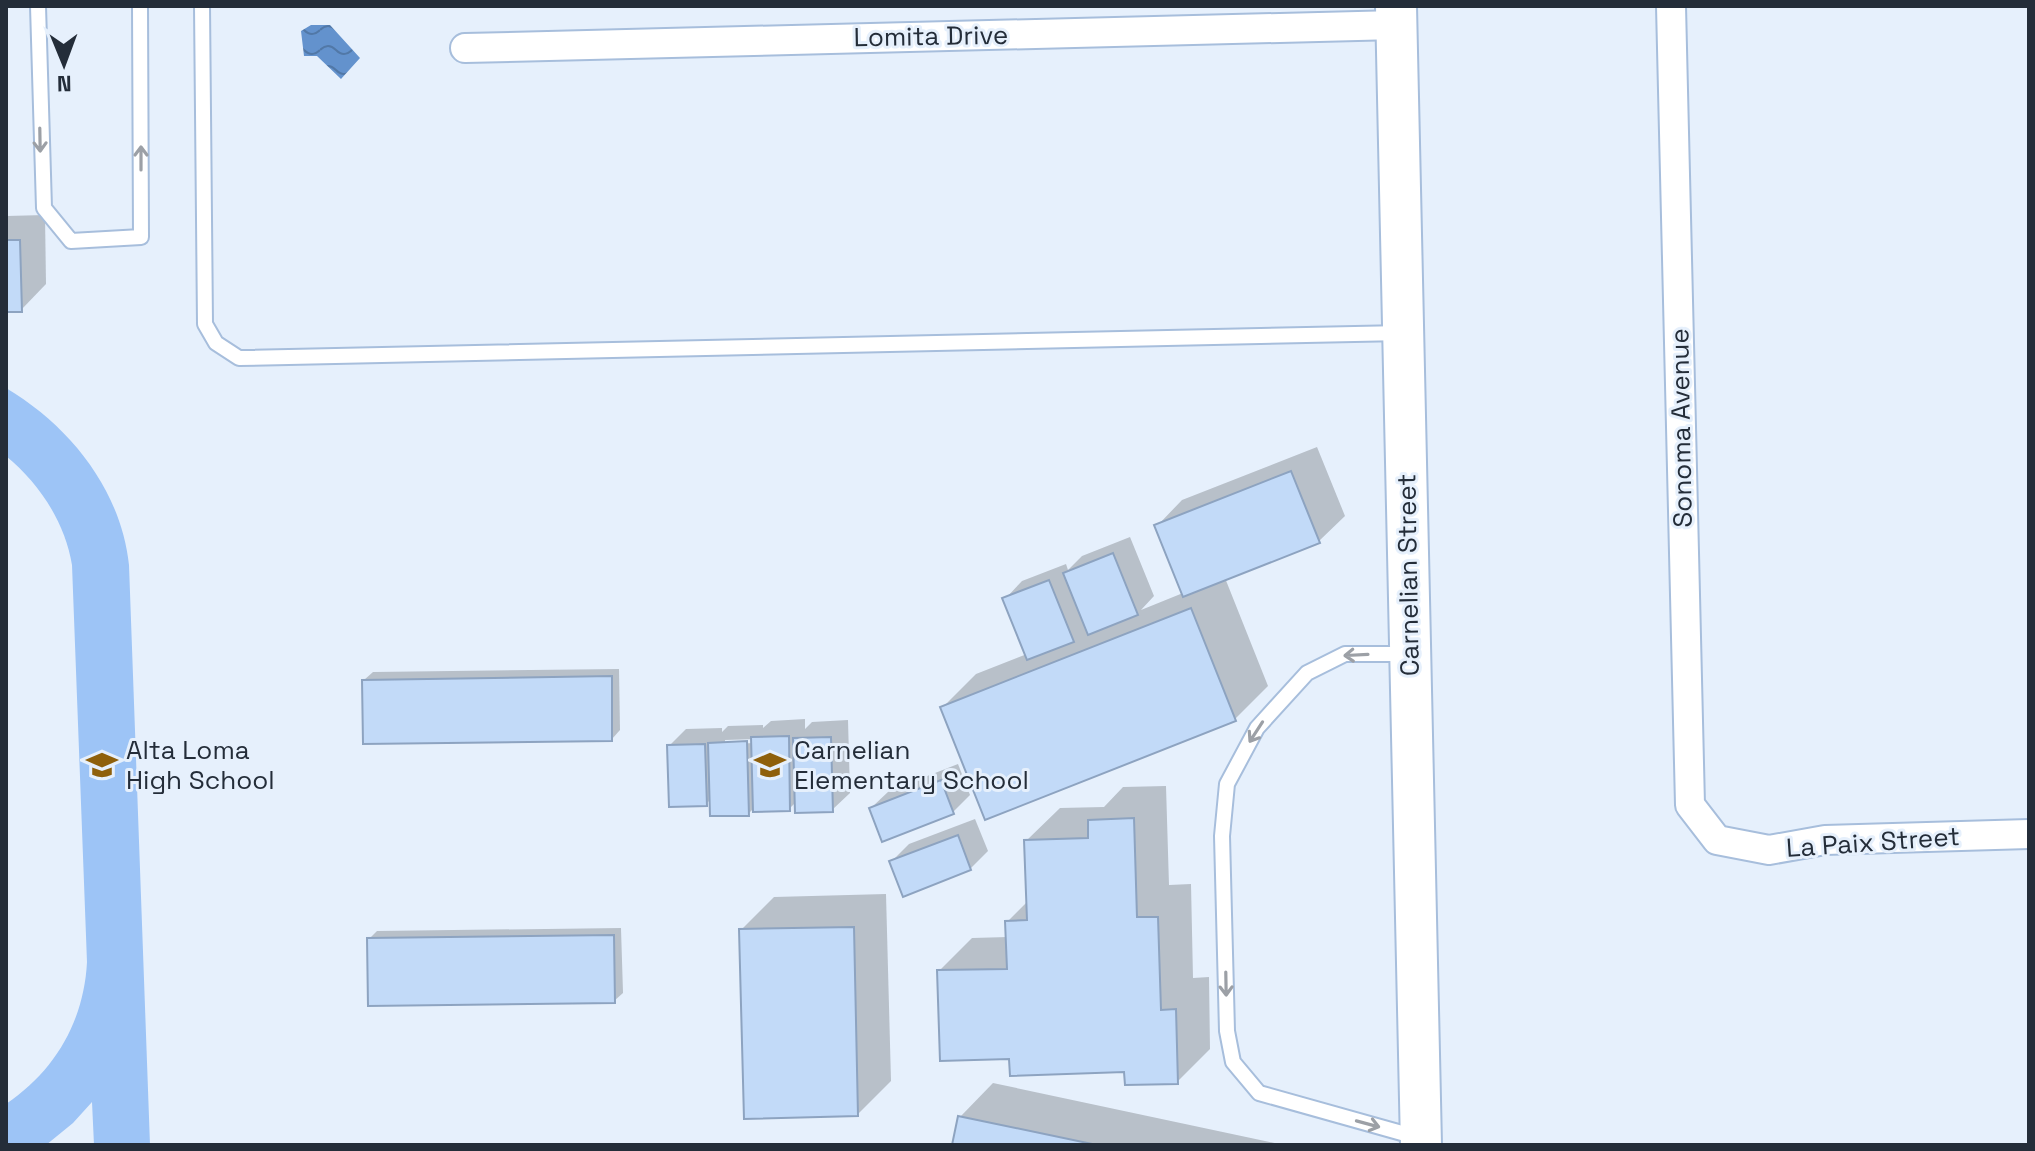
<svg xmlns="http://www.w3.org/2000/svg" width="2035" height="1151" font-family="'Space Grotesk',sans-serif">
  <defs>
    <pattern id="water-waves" width="16" height="10" patternUnits="userSpaceOnUse" patternTransform="scale(2)"><rect width="16" height="10" fill="#6392cd"/><path d="M0 5q4-4 8 0t8 0" fill="none" stroke="#5178a7"/></pattern>
  </defs>
  <rect width="100%" height="100%" fill="#e6f0fc"/>
  <path fill="#9dc4f6" d="M 6,388 C 70,426 121,490 129,565 L 150,1145 L 94,1145 L 92,1102 L 73,1123 L 46,1145 L 6,1145 L 6,1104 C 55,1071 84,1021 87,962 L 72,565 C 65,522 39,483 6,456 Z"/>
  <path fill="url(#water-waves)" d="M 311,25 L 330,25 L 360,58 L 341,79 L 317,56 L 304,56 L 301,31 Z"/>
  <g fill="#0003" fill-rule="evenodd">
    <path d="M 45,215 L 46,284 L 21,310 L 6,310 L 6,216 Z"/>
    <path d="M 1317,447 L 1345,516 L 1319,541 L 1225,578 L 1268,686 L 1235,719 L 943,707 L 976,674 L 1027,654 L 1005,599 L 1022,581 L 1066,564 L 1068,570 L 1082,556 L 1130,537 L 1154,596 L 1141,610 L 1183,593 L 1157,526 L 1182,500 Z"/>
    <path d="M 619,669 L 620,730 L 612,739 L 364,680 L 373,672 Z"/>
    <path d="M 805,719 L 805,729 L 812,722 L 848,720 L 850,793 L 832,810 L 796,802 L 789,809 L 755,807 L 748,814 L 712,798 L 706,804 L 669,746 L 686,729 L 722,728 L 722,732 L 728,726 L 763,725 L 763,728 L 771,721 ZM 757,739 L 757,743 L 725,744 L 725,740 Z"/>
    <path d="M 958,764 L 970,795 L 953,812 L 871,808 L 889,791 Z"/>
    <path d="M 1166,786 L 1169,885 L 1191,884 L 1193,978 L 1209,977 L 1210,1049 L 1177,1082 L 1126,1070 L 1011,1057 L 939,971 L 972,938 L 1008,937 L 1007,922 L 1028,901 L 1026,841 L 1060,808 L 1104,807 L 1123,787 Z"/>
    <path d="M 975,819 L 988,851 L 970,869 L 891,862 L 909,844 Z"/>
    <path d="M 886,894 L 891,1081 L 858,1114 L 741,930 L 774,897 Z"/>
    <path d="M 621,928 L 623,993 L 614,1001 L 369,939 L 377,931 Z"/>
    <path d="M 993,1083 L 1284,1145 L 954,1145 L 960,1117 Z"/>
  </g>
  <g fill="#c2daf8" stroke="#8da3c0" stroke-width="2">
    <path d="M 6,240 L 20,240 L 22,312 L 6,312 Z"/>
    <path d="M 1291,471 L 1320,543 L 1183,597 L 1154,525 Z"/>
    <path d="M 1113,553 L 1138,615 L 1088,635 L 1063,573 Z"/>
    <path d="M 1049,580 L 1074,642 L 1027,660 L 1002,598 Z"/>
    <path d="M 1191,608 L 1236,721 L 985,820 L 940,707 Z"/>
    <path d="M 612,676 L 612,741 L 363,744 L 362,680 Z"/>
    <path d="M 789,736 L 790,811 L 753,812 L 751,737 Z"/>
    <path d="M 831,737 L 833,812 L 795,813 L 793,738 Z"/>
    <path d="M 747,741 L 749,816 L 710,816 L 708,743 Z"/>
    <path d="M 705,744 L 707,806 L 669,807 L 667,745 Z"/>
    <path d="M 941,780 L 954,814 L 882,842 L 869,808 Z"/>
    <path d="M 1134,818 L 1137,917 L 1158,917 L 1161,1010 L 1176,1009 L 1178,1084 L 1125,1085 L 1124,1072 L 1010,1076 L 1009,1059 L 940,1061 L 937,970 L 1007,969 L 1005,921 L 1027,920 L 1024,840 L 1088,838 L 1088,820 Z"/>
    <path d="M 958,835 L 971,870 L 903,897 L 889,861 Z"/>
    <path d="M 854,927 L 858,1116 L 744,1119 L 739,929 Z"/>
    <path d="M 614,935 L 615,1003 L 368,1006 L 367,938 Z"/>
    <path d="M 958,1116 L 1097,1145 L 952,1145 Z"/>
  </g>
  <g fill="none" stroke-linecap="round" stroke-linejoin="round">
    <defs>
      <g id="service">
        <path d="M 38,6 L 44,208 L 71,241 L 141,237 L 140,6"/>
        <path d="M 202,6 L 205,324 L 216,343 L 239,358 L 1403,333"/>
        <path d="M 1409,654 L 1345,654 L 1307,673 L 1257,728 L 1227,784 L 1222,836 L 1227,1031 L 1233,1062 L 1259,1093 L 1416,1137"/>
      </g>
      <g id="minor">
        <path d="M 1671,6 L 1690,805 L 1717,840 L 1769,850 L 1825,840 L 2029,834"/>
        <path d="M 465,48 L 1397,25"/>
      </g>
      <path id="secondary" d="M 1396,6 L 1421,1145"/>
    </defs>
    <use href="#service" stroke="#a7bedc" stroke-width="18"/>
    <use href="#minor" stroke="#a7bedc" stroke-width="32"/>
    <use href="#secondary" stroke="#a7bedc" stroke-width="44"/>
    <use href="#service" stroke="#fff" stroke-width="14"/>
    <use href="#minor" stroke="#fff" stroke-width="28"/>
    <use href="#secondary" stroke="#fff" stroke-width="40"/>
  </g>
  <defs><path id="oneway-shaft" d="M-6 0H5M1.5-3L5.5 0L1.5 3" fill="none" stroke-width="1.6" stroke-linecap="round" stroke-linejoin="round" transform="scale(2)"/></defs>
  <g stroke="#9ca0a6">
    <use href="#oneway-shaft" transform="translate(40 140) rotate(89)"/>
    <use href="#oneway-shaft" transform="translate(141 158) rotate(-90)"/>
    <use href="#oneway-shaft" transform="translate(1356 655) rotate(177)"/>
    <use href="#oneway-shaft" transform="translate(1256 732) rotate(123)"/>
    <use href="#oneway-shaft" transform="translate(1226 984) rotate(89)"/>
    <use href="#oneway-shaft" transform="translate(1368 1124) rotate(15)"/>
  </g>
  <defs>
    <symbol id="school-bare" viewBox="-9 -9 18 18"><path d="M0-5L7-2L0 1L-7-2ZM-4 1L0 2.5L4 1V4Q0 6-4 4Z" fill="#8f600b" stroke="#e6f0fc" stroke-width="2.5" paint-order="stroke"/></symbol>
  </defs>
  <g fill-rule="evenodd">
    <use href="#school-bare" x="80" y="743" width="44" height="44"/>
    <use href="#school-bare" x="748" y="743" width="44" height="44"/>
  </g>
  <g text-anchor="middle" dominant-baseline="central" stroke-width="6" stroke-linejoin="round" paint-order="stroke">
    <g font-size="26" fill="#242d39" stroke="#e6f0fc">
      <text transform="translate(931 36) rotate(-1)">Lomita Drive</text>
      <text transform="translate(1681 428) rotate(-91)">Sonoma Avenue</text>
      <text transform="translate(1408 575) rotate(-91)">Carnelian Street</text>
      <text transform="translate(1873 842) rotate(-4)">La Paix Street</text>
    </g>
    <g font-size="26" fill="#242d39" stroke="#e6f0fc" text-anchor="start">
      <text x="126" y="750">Alta Loma<tspan x="126" dy="30">High School</tspan></text>
      <text x="794" y="750">Carnelian<tspan x="794" dy="30">Elementary School</tspan></text>
    </g>
  </g>
  <rect width="2035" height="1151" fill="none" stroke="#242d39" stroke-width="16"/>
  <g transform="translate(64 64) rotate(179)" stroke="#e6f0fc" stroke-width="6" paint-order="stroke">
  <path d="M0-6L14 30L0 20L-14 30Z" fill="#242d39"/>
  <text y="-12" font-size="22" font-weight="bold" text-anchor="middle" fill="#242d39">N</text>
  </g>
</svg>
